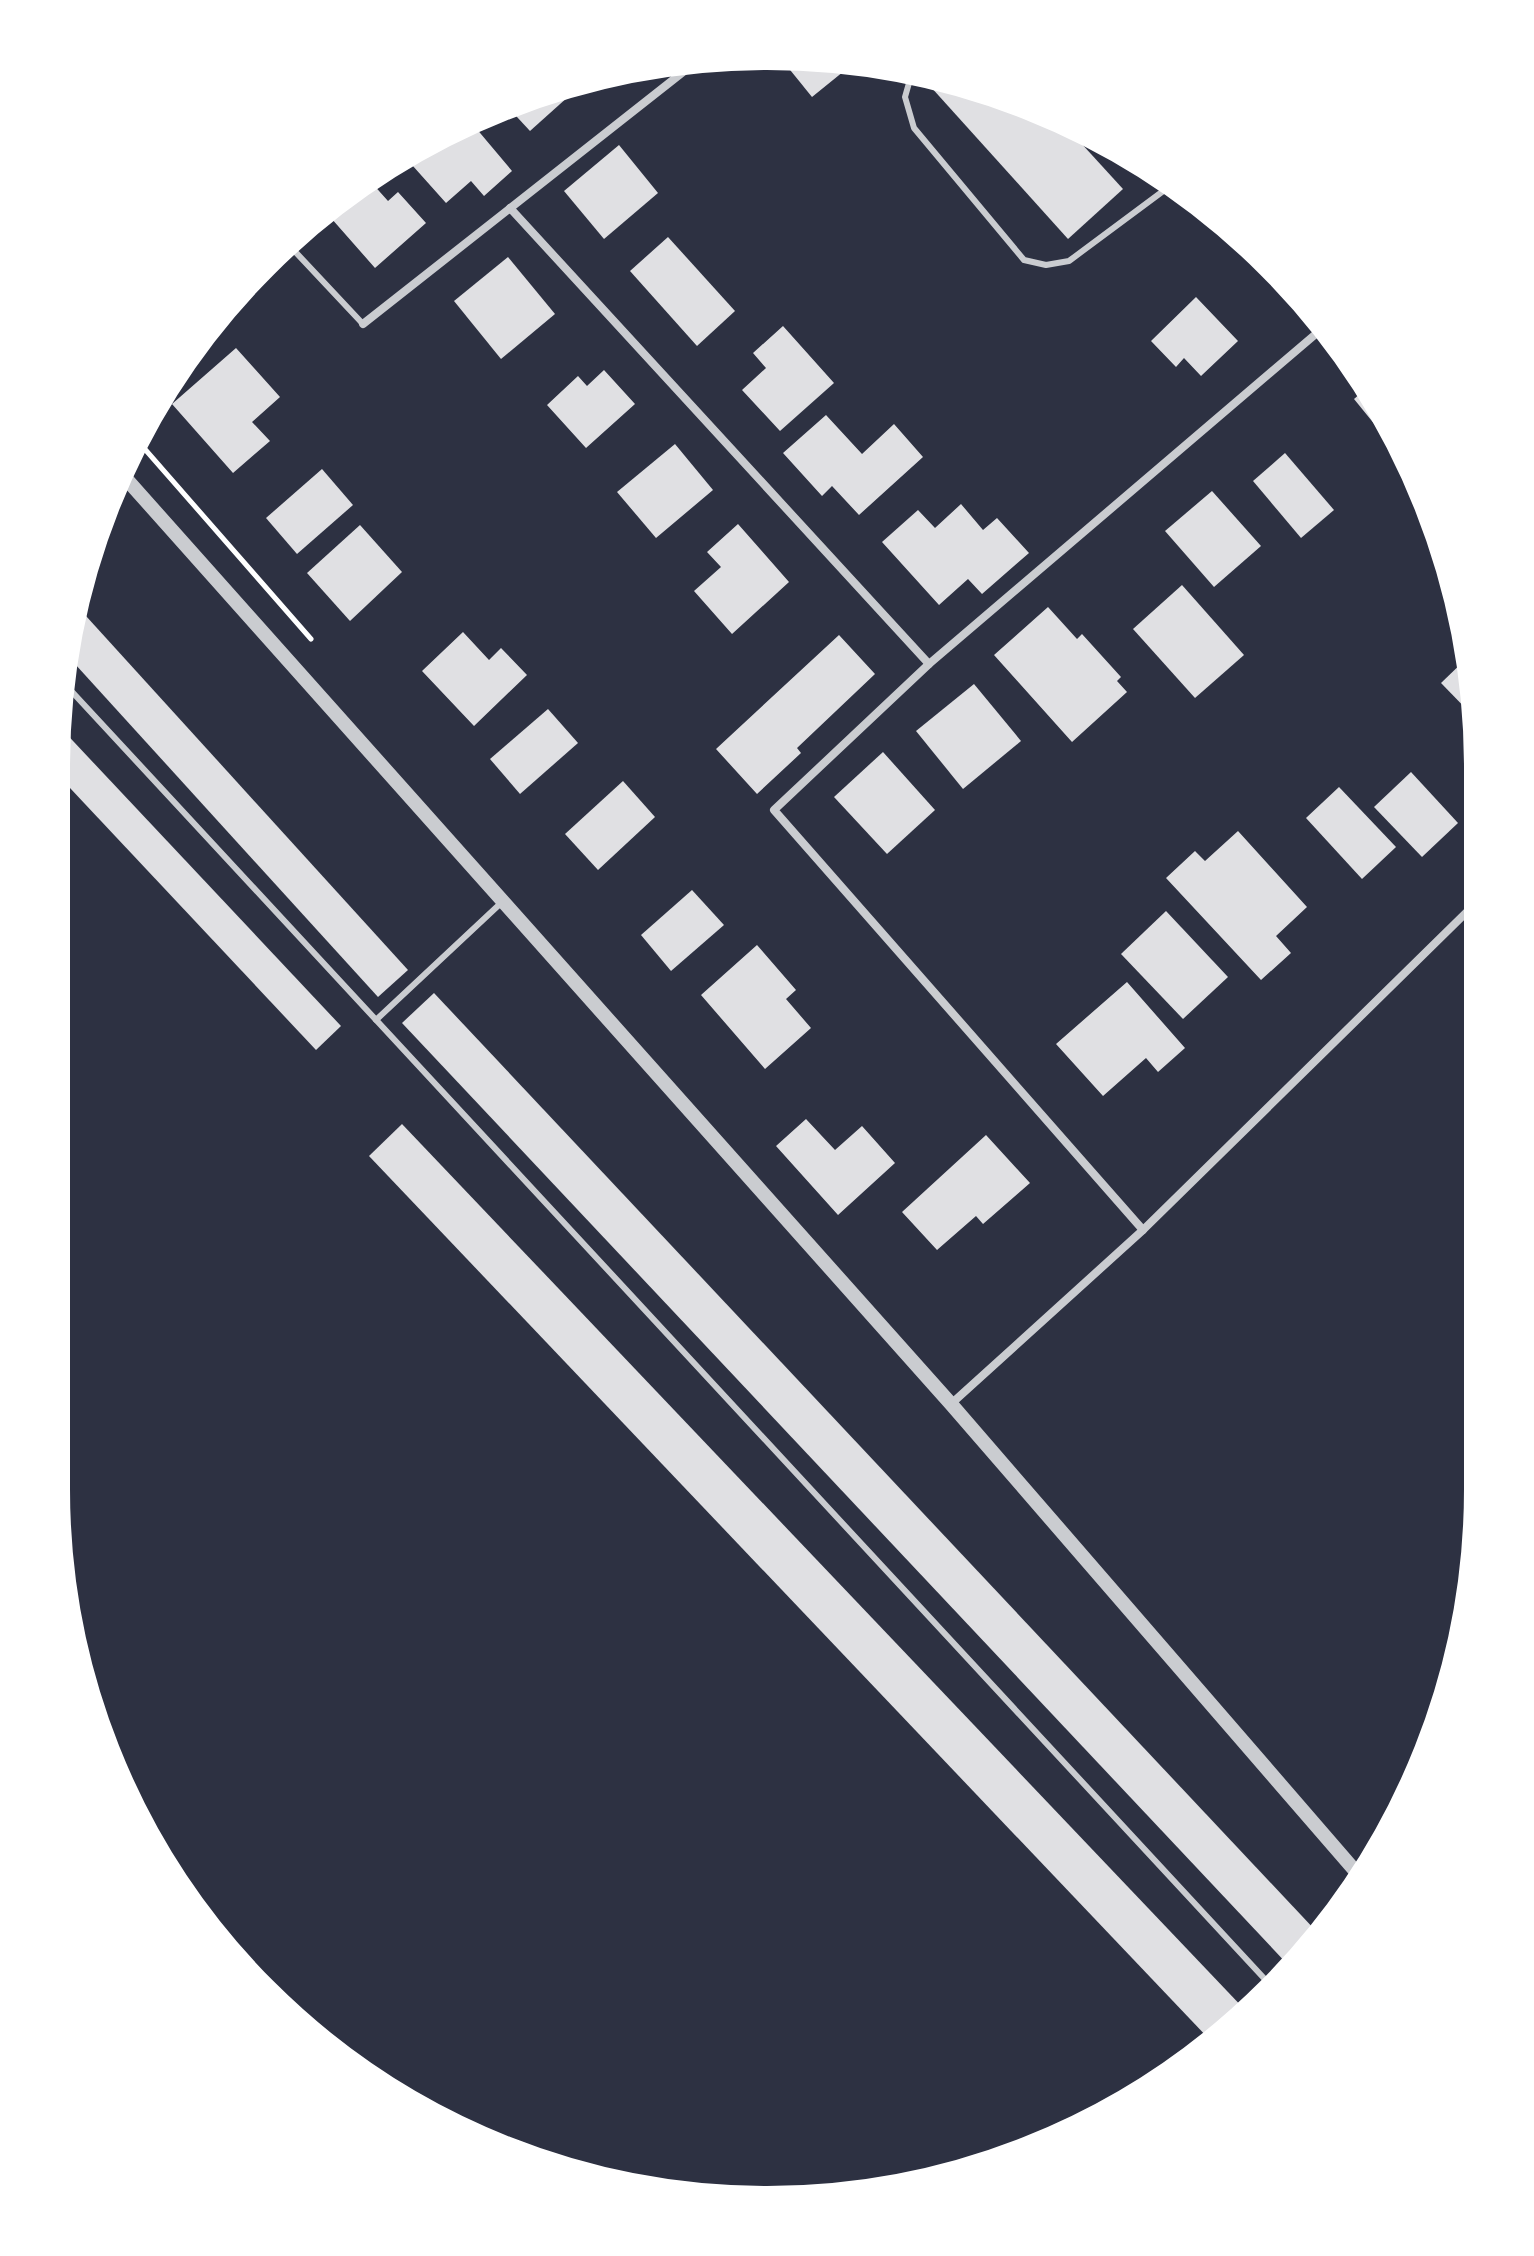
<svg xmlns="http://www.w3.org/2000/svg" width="1534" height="2256" font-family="Lato,sans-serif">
  <rect width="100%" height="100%" fill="#2d3142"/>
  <g fill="#e0e0e3">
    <path d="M 778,55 L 854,63 L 812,97 Z"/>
    <path d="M 939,78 L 1039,108 L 1059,119 L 1123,189 L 1068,239 L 930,86 Z"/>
    <path d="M 562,88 L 569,96 L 530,131 L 506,105 Z"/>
    <path d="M 470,121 L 512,171 L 484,196 L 471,181 L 446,203 L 404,156 Z"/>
    <path d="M 619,145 L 658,193 L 604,239 L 564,191 Z"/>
    <path d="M 371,182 L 388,201 L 398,192 L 426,223 L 375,268 L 331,218 Z"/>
    <path d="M 668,237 L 735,311 L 697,346 L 630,271 Z"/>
    <path d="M 508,257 L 555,314 L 501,359 L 454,301 Z"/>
    <path d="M 1196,297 L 1238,341 L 1201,376 L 1184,358 L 1176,367 L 1151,341 Z"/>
    <path d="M 783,326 L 834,383 L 780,431 L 742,390 L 766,368 L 753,353 Z"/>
    <path d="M 236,348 L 280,397 L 252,422 L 270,441 L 233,473 L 172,404 Z"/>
    <path d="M 604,370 L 635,404 L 586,448 L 547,405 L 578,376 L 587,386 Z"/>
    <path d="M 1368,387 L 1398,442 L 1393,447 L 1354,399 Z"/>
    <path d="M 826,415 L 862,454 L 894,424 L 923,457 L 859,515 L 832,486 L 822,496 L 783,453 Z"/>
    <path d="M 675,444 L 713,490 L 656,538 L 617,492 Z"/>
    <path d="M 1285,453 L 1334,510 L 1301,538 L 1253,481 Z"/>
    <path d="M 322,469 L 353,505 L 297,554 L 266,518 Z"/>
    <path d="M 1212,491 L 1261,546 L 1214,587 L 1165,531 Z"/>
    <path d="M 961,504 L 983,530 L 997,518 L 1029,553 L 982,594 L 968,579 L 939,605 L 882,542 L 918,510 L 935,528 Z"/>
    <path d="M 738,524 L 789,582 L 732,634 L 694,591 L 721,567 L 707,552 Z"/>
    <path d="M 360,525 L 402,572 L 350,621 L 307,573 Z"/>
    <path d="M 1182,585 L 1244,655 L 1195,698 L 1133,629 Z"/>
    <path d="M 76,605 L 408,970 L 378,997 L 65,653 L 68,628 Z"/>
    <path d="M 1048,607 L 1077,639 L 1082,634 L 1121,677 L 1117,681 L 1127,692 L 1072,742 L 994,655 Z"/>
    <path d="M 463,632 L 489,660 L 501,648 L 527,675 L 474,726 L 422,671 Z"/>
    <path d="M 839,635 L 875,674 L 797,748 L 801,753 L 757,794 L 716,749 Z"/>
    <path d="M 1469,656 L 1475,718 L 1441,683 Z"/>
    <path d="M 974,684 L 1021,741 L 963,789 L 916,731 Z"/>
    <path d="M 548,709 L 578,743 L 520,794 L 490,759 Z"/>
    <path d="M 58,725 L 341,1026 L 316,1050 L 54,771 Z"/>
    <path d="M 883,752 L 935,810 L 887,854 L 834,797 Z"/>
    <path d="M 1411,772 L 1458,823 L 1422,857 L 1374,807 Z"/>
    <path d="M 623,781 L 655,817 L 598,870 L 565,834 Z"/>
    <path d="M 1339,787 L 1396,847 L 1362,879 L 1306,818 Z"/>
    <path d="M 1238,831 L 1307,907 L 1276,936 L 1291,953 L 1261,980 L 1166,878 L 1195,851 L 1205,861 Z"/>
    <path d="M 692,890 L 724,925 L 671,971 L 641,935 Z"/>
    <path d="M 1166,911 L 1228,977 L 1183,1019 L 1121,954 Z"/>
    <path d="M 757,945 L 796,990 L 786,999 L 811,1028 L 765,1069 L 701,995 Z"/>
    <path d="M 1127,982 L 1185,1048 L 1158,1072 L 1146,1058 L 1103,1096 L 1056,1044 Z"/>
    <path d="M 434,993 L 1316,1931 L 1290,1967 L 402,1023 Z"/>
    <path d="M 806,1119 L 835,1150 L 862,1126 L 895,1163 L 838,1215 L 776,1146 Z"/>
    <path d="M 402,1124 L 1247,2012 L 1210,2040 L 369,1156 Z"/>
    <path d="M 986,1135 L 1030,1183 L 983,1224 L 976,1216 L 937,1250 L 902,1212 Z"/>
  </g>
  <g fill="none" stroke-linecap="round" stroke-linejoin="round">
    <path stroke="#fff" stroke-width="5" d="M 136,439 L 311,639"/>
    <g stroke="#caccd0" stroke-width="6">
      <path d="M 917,71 L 911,76 L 905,97 L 914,128 L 1024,260 L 1046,265 L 1069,261 L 1174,183"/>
      <path d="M 287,243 L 363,324"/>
      <path d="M 62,681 L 1274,1989"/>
      <path d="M 376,1020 L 501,903"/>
    </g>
    <g stroke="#caccd0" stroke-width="8">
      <path d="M 510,208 L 929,664"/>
      <path d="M 363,324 L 697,61"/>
      <path d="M 1143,1230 L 774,810 L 929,664 L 1324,327"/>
      <path d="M 951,1404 L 1143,1230 L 1480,899"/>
    </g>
    <path stroke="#caccd0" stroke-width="14" d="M 121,473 L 951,1404 L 1357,1873"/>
  </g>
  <path d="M0 0H1534V2256H0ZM767 68H767A699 699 0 0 1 1466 767V1489A699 699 0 0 1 767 2188H767A699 699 0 0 1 68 1489V767A699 699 0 0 1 767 68Z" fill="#fff" fill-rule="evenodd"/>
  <path fill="none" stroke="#fff" stroke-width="4" d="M767 68H767A699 699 0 0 1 1466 767V1489A699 699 0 0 1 767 2188H767A699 699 0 0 1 68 1489V767A699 699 0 0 1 767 68Z"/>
</svg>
